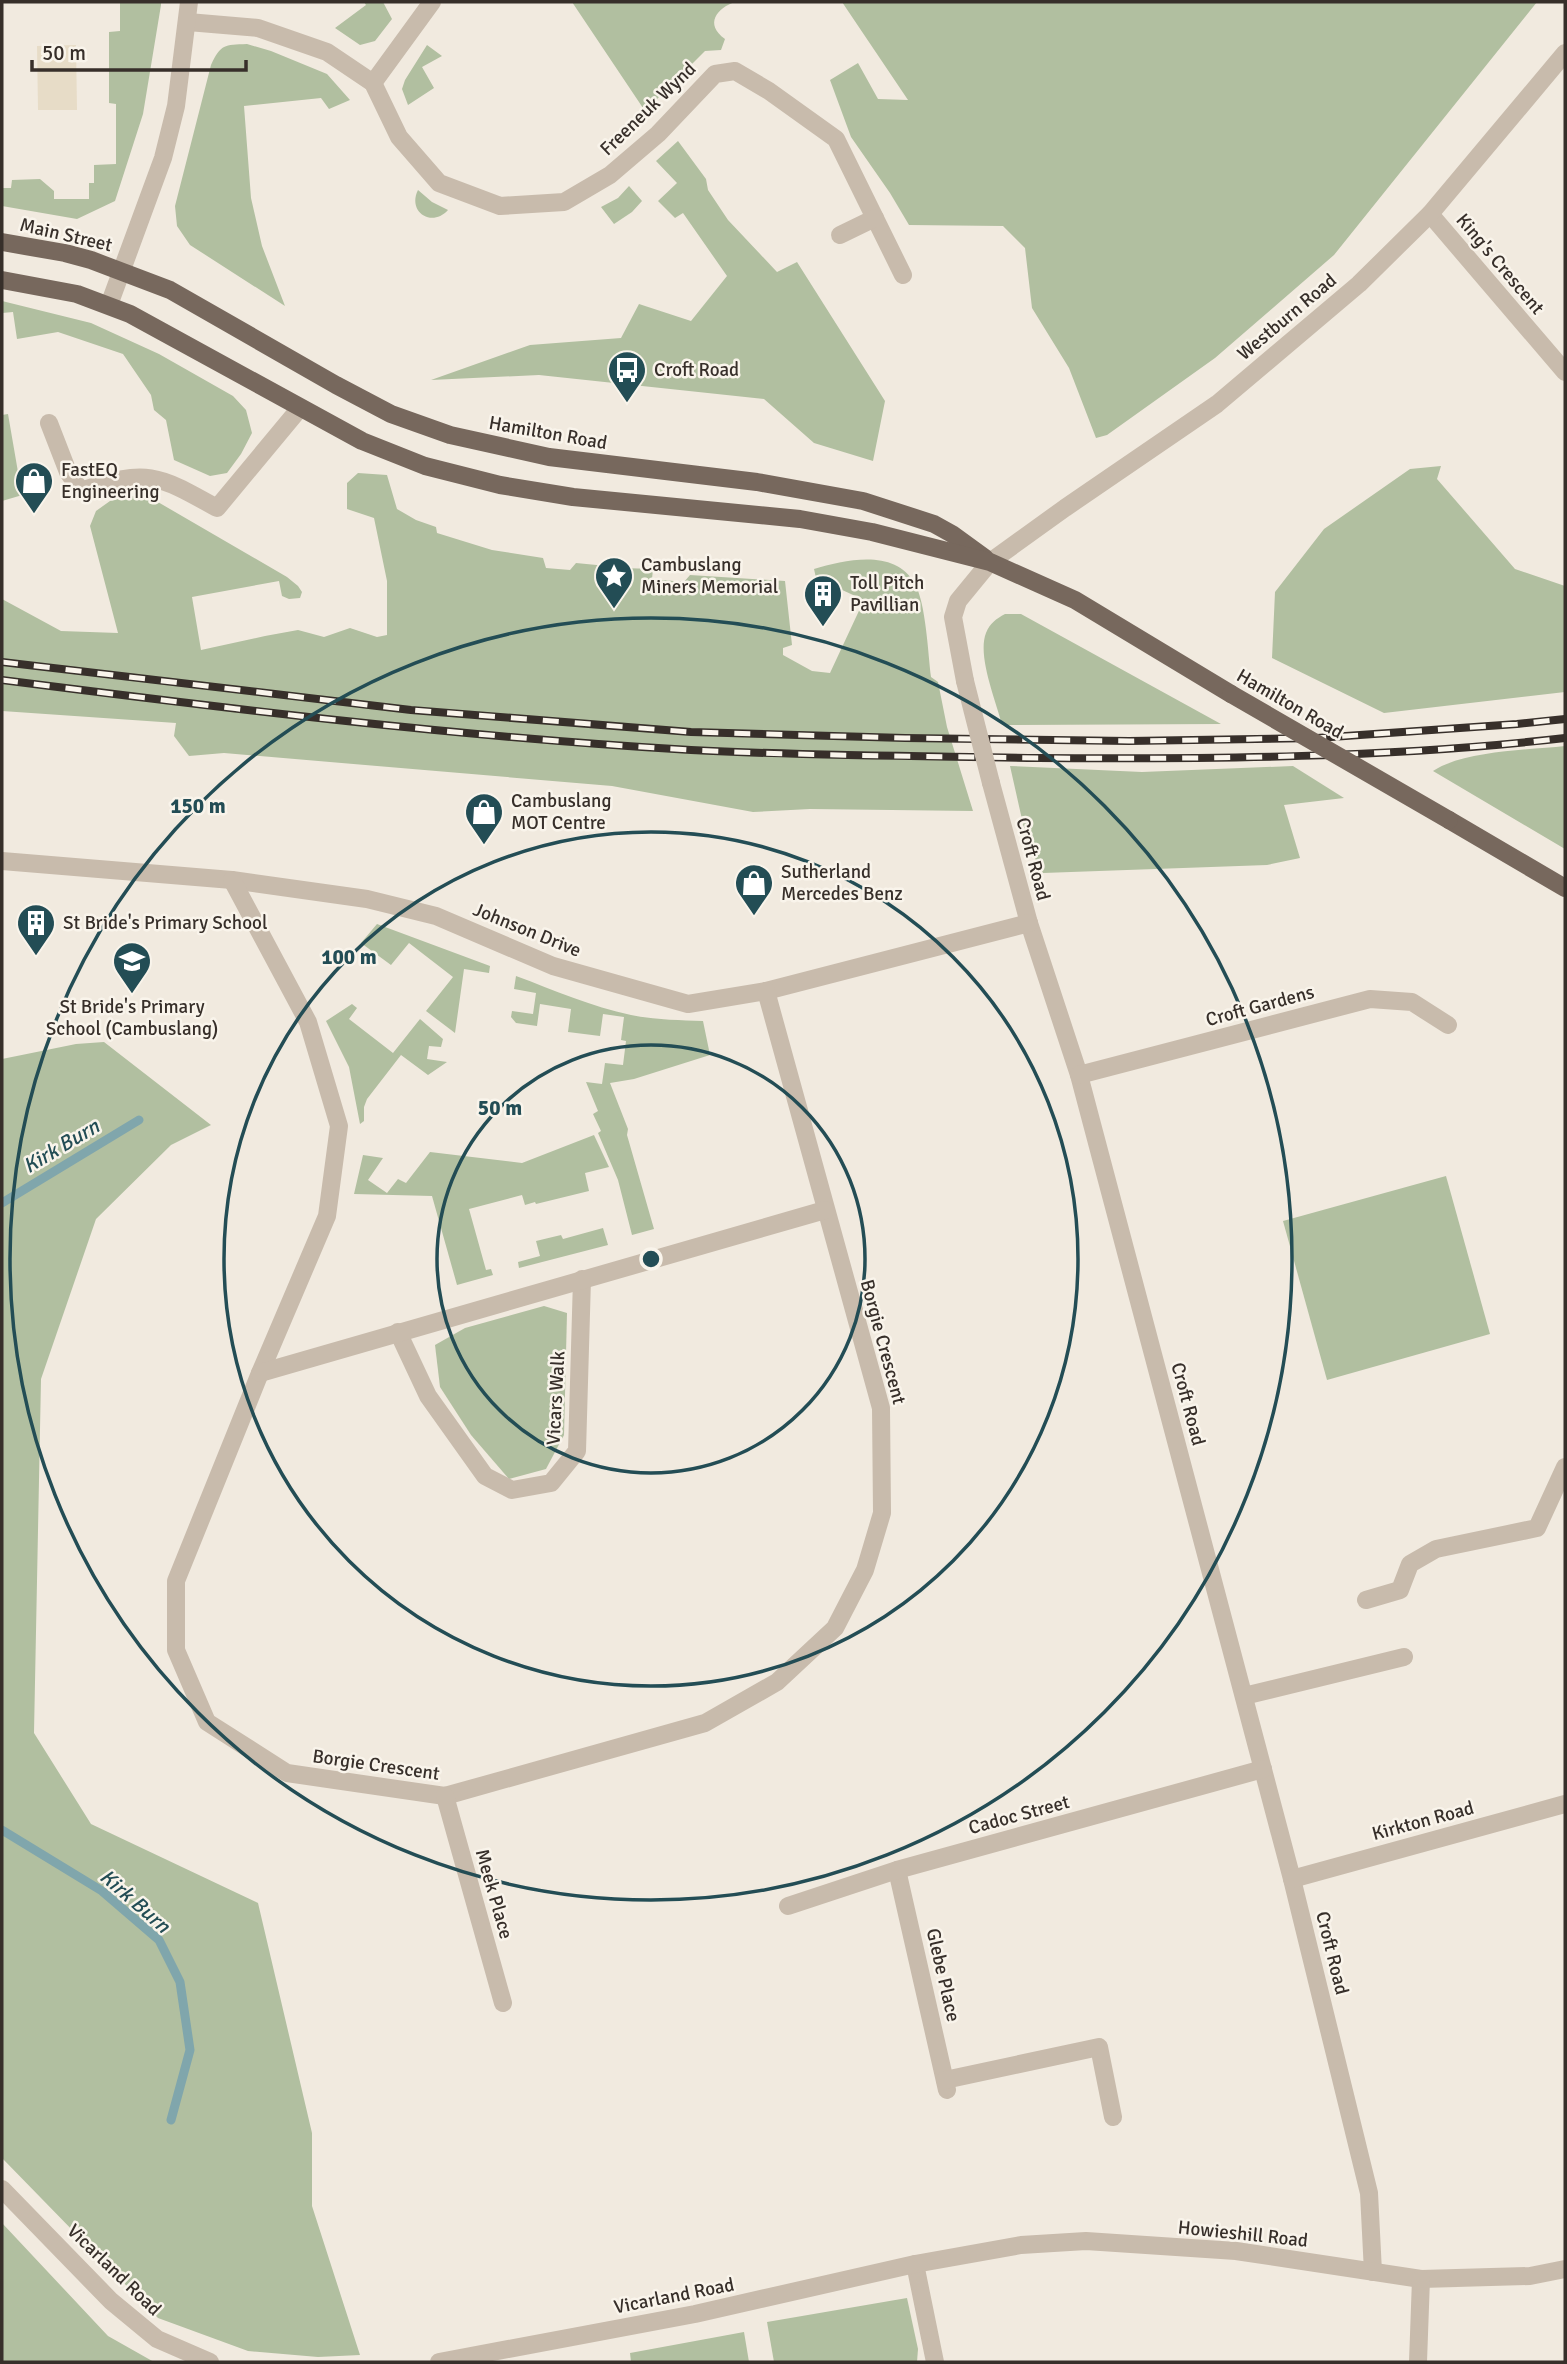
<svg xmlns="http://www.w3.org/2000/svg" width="1567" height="2364" font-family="Signika,sans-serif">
  <rect width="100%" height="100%" fill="#f1eadf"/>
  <g fill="#b1bfa0">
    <path d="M 120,2 L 161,2 L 161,5 L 143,114 L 115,201 L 77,219 L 2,206 L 2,188 L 11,188 L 12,180 L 40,179 L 54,191 L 54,199 L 89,199 L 89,183 L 94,183 L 94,165 L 116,164 L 116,104 L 109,103 L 109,32 L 120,31 Z"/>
    <path d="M 364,2 L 383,2 L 392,19 L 375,41 L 360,45 L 335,28 L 366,5 Z"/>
    <path d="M 572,2 L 735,2 C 717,8 704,24 725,39 L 721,50 L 705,51 L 645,111 Z"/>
    <path d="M 842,2 L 1537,2 L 1334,255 L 1215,358 L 1107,435 L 1096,438 L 1069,368 L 1032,308 L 1025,248 L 1003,226 L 909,225 L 890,193 L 851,137 L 830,80 L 858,63 L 878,99 L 908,100 Z"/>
    <path d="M 247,44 L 271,51 L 327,74 L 350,100 L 329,109 L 321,98 L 244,106 L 251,198 L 262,246 L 285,306 L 190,245 L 177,226 L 175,206 L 211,65 C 221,44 224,45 247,44 Z"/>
    <path d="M 427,45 L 442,56 L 422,67 L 434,88 L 408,105 L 402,89 L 405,80 Z"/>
    <path d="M 678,141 L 706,179 L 708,190 L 728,220 L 777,272 L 797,262 L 885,401 L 873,461 L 814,443 L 764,399 L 539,375 L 431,380 L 530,345 L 621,338 L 639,304 L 691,321 L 727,276 L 683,213 L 675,218 L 658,201 L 677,183 L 656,161 Z"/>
    <path d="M 629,186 L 642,201 L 632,212 L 614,224 L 601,207 L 618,198 Z"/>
    <path d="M 418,190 L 432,202 L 448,210 C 432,228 407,212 418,190 Z"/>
    <path d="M 2,301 L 91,323 L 159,354 L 233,396 L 246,410 L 252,433 L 241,454 L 227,473 L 210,476 L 174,460 L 166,420 L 154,410 L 151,395 L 123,354 L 58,332 L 17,339 L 13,312 L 2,313 Z"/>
    <path d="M 8,414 L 18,472 L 32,471 L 36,491 L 2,501 L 2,415 Z"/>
    <path d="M 1441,466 L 1437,479 L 1515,569 L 1565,586 L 1565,692 L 1384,713 L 1272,658 L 1275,592 L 1324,529 L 1410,469 Z"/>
    <path d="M 358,473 L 387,475 L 397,509 L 416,520 L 436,527 L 437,533 L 492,550 L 543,558 L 546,568 L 570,570 L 576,563 L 607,566 L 607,576 L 623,577 L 623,568 L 653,569 L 652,579 L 684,582 L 690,575 L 785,581 L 792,645 L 783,648 L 783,655 L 812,671 L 830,673 L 864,600 L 816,578 L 814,569 C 846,560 895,548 915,584 C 926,604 928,653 931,677 L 938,682 L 947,727 L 973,811 L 810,809 L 753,812 L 612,786 L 224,753 L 189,756 L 174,736 L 176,723 L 2,711 L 2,599 L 61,631 L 118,633 L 90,526 L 96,511 L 110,501 L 129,496 L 151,498 L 287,577 L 298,586 L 302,592 L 300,598 L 289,599 L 282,596 L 279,581 L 192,597 L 201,650 L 265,636 L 298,630 L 324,637 L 350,628 L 377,637 L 387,635 L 387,581 L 374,518 L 347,509 L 347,483 Z"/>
    <path d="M 1005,614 L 1021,614 L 1221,724 L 1002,725 C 996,701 977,656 986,633 C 990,623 996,619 1005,614 Z"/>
    <path d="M 1565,746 L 1565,849 L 1433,771 C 1463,751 1528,750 1565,746 Z"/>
    <path d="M 1010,766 L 1142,772 L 1293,766 L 1344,798 L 1284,805 L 1300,858 L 1267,865 L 1043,873 L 1028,846 Z"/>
    <path d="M 377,924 L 490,966 L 489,973 L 464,969 L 455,1033 L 426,1011 L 453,977 L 409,943 L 391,965 L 361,943 Z"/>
    <path d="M 516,976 C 554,990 592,1007 631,1015 C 655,1020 679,1020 703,1021 L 710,1055 L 634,1079 L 610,1083 L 628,1129 L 627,1135 L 654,1229 L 632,1235 L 618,1180 L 598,1133 L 601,1131 L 593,1114 L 598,1111 L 586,1082 L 602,1084 L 605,1063 L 623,1065 L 626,1041 L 621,1040 L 624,1017 L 603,1014 L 600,1036 L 568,1032 L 571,1009 L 540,1004 L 537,1026 L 516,1023 L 511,1017 L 512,1011 L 533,1014 L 536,993 L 514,989 Z"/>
    <path d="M 352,1004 L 357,1008 L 349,1019 L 393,1053 L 420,1019 L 443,1039 L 441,1047 L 429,1046 L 427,1059 L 447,1062 L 428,1075 L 401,1055 L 367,1099 L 364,1107 L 364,1121 L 360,1124 L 349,1067 L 326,1021 Z"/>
    <path d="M 104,1042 L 211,1125 L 171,1145 L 96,1219 L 41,1379 L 34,1733 L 91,1824 L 258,1903 L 312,2133 L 312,2206 L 360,2355 L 318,2357 L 248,2351 L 158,2318 L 2,2158 L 2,1059 L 76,1044 Z"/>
    <path d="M 594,1135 L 609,1167 L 585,1173 L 589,1191 L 536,1204 L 535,1202 L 525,1205 L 522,1195 L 469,1209 L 486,1270 L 491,1269 L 493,1275 L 457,1285 L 432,1196 L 354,1194 L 363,1155 L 383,1158 L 368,1180 L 387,1193 L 398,1179 L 406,1183 L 430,1152 L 522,1163 Z"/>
    <path d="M 1446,1176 L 1490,1334 L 1327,1380 L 1283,1221 Z"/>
    <path d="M 603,1228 L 608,1245 L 519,1268 L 518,1262 L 540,1256 L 536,1241 L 561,1235 L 563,1239 Z"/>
    <path d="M 544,1306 L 567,1313 L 564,1435 L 546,1469 L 509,1479 L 471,1435 L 440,1387 L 435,1345 L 465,1328 Z"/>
    <path d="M 2,2223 L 108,2336 L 154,2362 L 2,2362 Z"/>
    <path d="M 907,2298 L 918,2349 L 917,2362 L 774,2362 L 767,2322 Z"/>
    <path d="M 744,2332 L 749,2362 L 631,2362 L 630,2353 Z"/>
  </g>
  <path fill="#e7dcc7" d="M 76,45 L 77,110 L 38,110 L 37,46 Z"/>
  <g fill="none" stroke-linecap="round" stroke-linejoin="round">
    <g stroke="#80a6ac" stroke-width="9">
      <path d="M 2,1203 L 139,1120"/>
      <path d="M 2,1830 L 102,1891 L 159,1940 L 180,1982 L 190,2050 L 171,2120"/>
    </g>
    <g stroke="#c8bbac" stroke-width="18">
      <path d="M 188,22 L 258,28 L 327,52 L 373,83 L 399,137 L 439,183 L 500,206 L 564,202 L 610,175 L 658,134 L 715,74 L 735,71 L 769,91 L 836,139 L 903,275"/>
      <path d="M 373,83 L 432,2"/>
      <path d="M 1430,214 L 1565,372"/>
      <path d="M 840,235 L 875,218"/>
      <path d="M 109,305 L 163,158 L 176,106 L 189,2"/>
      <path d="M 49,423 L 68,472 L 81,491 C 147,468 158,475 217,508 L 300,408"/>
      <path d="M 965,681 L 953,617 L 958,601 L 990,562 L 1065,508 L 1217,404 L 1359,284 L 1430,214 L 1565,53"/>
      <path d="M 991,783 L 1029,923 L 1079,1075 L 1292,1879 L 1369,2193 L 1373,2272"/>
      <path d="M 2,861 L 232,880 L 367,899 L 436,916 L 553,966 L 688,1004 L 766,991 L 1029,923"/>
      <path d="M 232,880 L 308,1022 L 339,1126 L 327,1216 L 260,1373 L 176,1581 L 176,1650 L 207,1722 L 287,1773 L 445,1796 L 705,1723 L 777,1682 L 835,1628 L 865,1570 L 882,1513 L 881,1408 L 766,991"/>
      <path d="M 1079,1075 L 1370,999 L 1412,1002 L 1448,1025"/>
      <path d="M 398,1332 L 428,1396 L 485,1476 L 512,1490 L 551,1483 L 577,1451 L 582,1279"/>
      <path d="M 260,1373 L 825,1210"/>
      <path d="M 1366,1600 L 1400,1590 L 1410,1564 L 1436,1549 L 1537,1528 L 1565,1467"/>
      <path d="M 1244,1696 L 1404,1657"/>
      <path d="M 445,1796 L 503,2003"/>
      <path d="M 897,1870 L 947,2090"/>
      <path d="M 1292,1879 L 1565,1804"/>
      <path d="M 788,1906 L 897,1870 L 1263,1769"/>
      <path d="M 945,2080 L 1099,2047 L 1113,2117"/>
      <path d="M 2,2189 L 111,2301 L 157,2339 L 210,2362"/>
      <path d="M 915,2264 L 935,2362"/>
      <path d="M 439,2362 L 695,2314 L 915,2264 L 1021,2245 L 1086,2241 L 1236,2251 L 1421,2279 L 1530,2276 L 1565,2269"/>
      <path d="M 1418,2362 L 1421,2279"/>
    </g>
    <g stroke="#77685d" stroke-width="18">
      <path d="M 2,242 L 65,253 L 91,260 L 170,290 L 336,385 L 391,414 L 450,435 L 549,457 L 757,482 L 863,501 L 934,524 L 952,534 L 985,558"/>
      <path d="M 2,280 L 77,294 L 130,314 L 362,441 L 425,466 L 500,485 L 573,497 L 800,519 L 872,532 L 990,562 L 1075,600 L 1231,694"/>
      <path d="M 1449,820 L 1565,888"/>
    </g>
    <defs>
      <g id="rail">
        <path d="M 2,662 L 411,710 L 691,732 L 905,738 L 1129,741 L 1317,738 L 1517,724 L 1565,719"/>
        <path d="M 2,680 C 231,709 461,737 691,750 C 807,756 923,756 1038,758 C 1213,759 1391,758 1565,738"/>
      </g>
    </defs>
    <use href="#rail" stroke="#372f2a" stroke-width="8"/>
    <use href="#rail" stroke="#f9f4eb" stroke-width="5" stroke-dasharray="16" stroke-linecap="butt"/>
    <path stroke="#c8bbac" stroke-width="18" d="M 965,681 L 991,783"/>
    <path stroke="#77685d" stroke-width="18" d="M 1231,694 L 1449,820"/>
  </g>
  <g fill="none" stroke="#234d55" stroke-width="3.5">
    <circle cx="651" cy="1259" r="214"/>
    <circle cx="651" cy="1259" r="427"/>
    <circle cx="651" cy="1259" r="641"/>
  </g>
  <defs>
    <symbol id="bus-pin" viewBox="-11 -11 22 30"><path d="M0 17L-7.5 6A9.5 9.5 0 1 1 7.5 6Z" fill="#234d55" stroke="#f9f4eb"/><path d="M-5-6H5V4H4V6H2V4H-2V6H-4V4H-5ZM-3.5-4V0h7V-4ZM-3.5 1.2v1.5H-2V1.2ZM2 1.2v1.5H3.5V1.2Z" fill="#fff"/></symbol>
    <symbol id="shop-pin" viewBox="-11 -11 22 30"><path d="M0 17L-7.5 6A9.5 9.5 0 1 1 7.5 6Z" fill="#234d55" stroke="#f9f4eb"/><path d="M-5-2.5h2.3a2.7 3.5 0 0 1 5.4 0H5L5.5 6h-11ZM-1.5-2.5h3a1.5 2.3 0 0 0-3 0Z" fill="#fff"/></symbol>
    <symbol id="sight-pin" viewBox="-11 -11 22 30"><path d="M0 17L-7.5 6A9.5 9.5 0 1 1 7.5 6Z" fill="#234d55" stroke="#f9f4eb"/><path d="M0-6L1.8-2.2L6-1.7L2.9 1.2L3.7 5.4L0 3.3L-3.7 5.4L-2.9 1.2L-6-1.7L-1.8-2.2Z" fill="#fff"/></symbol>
    <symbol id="building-pin" viewBox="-11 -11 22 30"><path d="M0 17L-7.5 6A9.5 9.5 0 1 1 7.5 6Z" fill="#234d55" stroke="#f9f4eb"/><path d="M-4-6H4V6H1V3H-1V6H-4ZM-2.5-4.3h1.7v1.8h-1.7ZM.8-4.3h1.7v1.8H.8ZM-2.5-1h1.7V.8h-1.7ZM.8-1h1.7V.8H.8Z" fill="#fff"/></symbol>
    <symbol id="school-pin" viewBox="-11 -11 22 30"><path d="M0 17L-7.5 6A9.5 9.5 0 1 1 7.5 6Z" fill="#234d55" stroke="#f9f4eb"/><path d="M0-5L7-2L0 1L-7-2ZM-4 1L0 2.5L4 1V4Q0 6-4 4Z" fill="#fff"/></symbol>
  </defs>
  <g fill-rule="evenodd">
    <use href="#bus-pin" x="605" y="348" width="44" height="60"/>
    <use href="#shop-pin" x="12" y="459" width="44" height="60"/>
    <use href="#sight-pin" x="592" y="554" width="44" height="60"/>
    <use href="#building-pin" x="801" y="572" width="44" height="60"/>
    <use href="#shop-pin" x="462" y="790" width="44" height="60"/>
    <use href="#shop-pin" x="732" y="861" width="44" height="60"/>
    <use href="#building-pin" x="14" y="901" width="44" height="60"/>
    <use href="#school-pin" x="110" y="939" width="44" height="60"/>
  </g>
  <g text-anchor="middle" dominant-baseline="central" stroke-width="5" stroke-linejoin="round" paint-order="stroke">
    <g font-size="19" fill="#372f2a" stroke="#f9f4eb">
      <text transform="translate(648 109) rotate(-44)">Freeneuk Wynd</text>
      <text transform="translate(66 235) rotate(13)">Main Street</text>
      <text transform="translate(1500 264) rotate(50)">King's Crescent</text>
      <text transform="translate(1287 317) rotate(-40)">Westburn Road</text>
      <text transform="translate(548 433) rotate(10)">Hamilton Road</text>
      <text transform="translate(1290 704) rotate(30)">Hamilton Road</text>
      <text transform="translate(1033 859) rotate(75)">Croft Road</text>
      <text transform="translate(527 930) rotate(22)">Johnson Drive</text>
      <text transform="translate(1260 1006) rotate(-15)">Croft Gardens</text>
      <text transform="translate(883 1342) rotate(75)">Borgie Crescent</text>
      <text transform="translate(556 1398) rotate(-87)">Vicars Walk</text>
      <text transform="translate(1188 1404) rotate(75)">Croft Road</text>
      <text transform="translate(376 1765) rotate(8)">Borgie Crescent</text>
      <text transform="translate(1019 1815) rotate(-15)">Cadoc Street</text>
      <text transform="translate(1423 1821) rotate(-15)">Kirkton Road</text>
      <text transform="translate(494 1894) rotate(74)">Meek Place</text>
      <text transform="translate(1332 1953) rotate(76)">Croft Road</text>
      <text transform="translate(943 1975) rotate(77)">Glebe Place</text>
      <text transform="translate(1243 2234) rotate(6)">Howieshill Road</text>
      <text transform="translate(114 2270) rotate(44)">Vicarland Road</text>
      <text transform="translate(674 2296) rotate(-11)">Vicarland Road</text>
    </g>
    <g font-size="19" fill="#372f2a" stroke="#f9f4eb" text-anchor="start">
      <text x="654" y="370">Croft Road</text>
      <text x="61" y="470">FastEQ<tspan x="61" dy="22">Engineering</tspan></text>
      <text x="641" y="565">Cambuslang<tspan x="641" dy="22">Miners Memorial</tspan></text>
      <text x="850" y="583">Toll Pitch<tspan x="850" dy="22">Pavillian</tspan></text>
      <text x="511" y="801">Cambuslang<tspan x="511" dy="22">MOT Centre</tspan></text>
      <text x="781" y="872">Sutherland<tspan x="781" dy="22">Mercedes Benz</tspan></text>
      <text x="63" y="923">St Bride's Primary School</text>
      <text x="132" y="1007" text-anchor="middle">St Bride's Primary<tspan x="132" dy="22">School (Cambuslang)</tspan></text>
    </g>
    <g font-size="21" font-style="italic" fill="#234d55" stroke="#f9f4eb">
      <text transform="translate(61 1146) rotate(-31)">Kirk Burn</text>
      <text transform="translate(135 1901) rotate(41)">Kirk Burn</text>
    </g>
  </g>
  <circle cx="651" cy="1259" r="10" fill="#234d55" stroke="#f9f4eb" stroke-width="3.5"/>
  <g font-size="21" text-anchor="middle" font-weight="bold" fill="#234d55" stroke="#f9f4eb" stroke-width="5" stroke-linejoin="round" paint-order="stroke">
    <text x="198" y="813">150 m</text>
    <text x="349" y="964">100 m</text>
    <text x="500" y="1115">50 m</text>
  </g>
  <rect width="1567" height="2364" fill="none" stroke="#372f2a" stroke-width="7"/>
  <path d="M32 60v10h214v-10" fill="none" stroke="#372f2a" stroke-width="3.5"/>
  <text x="42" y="60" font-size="21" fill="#372f2a" stroke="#f9f4eb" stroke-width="5" paint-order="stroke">50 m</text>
</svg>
